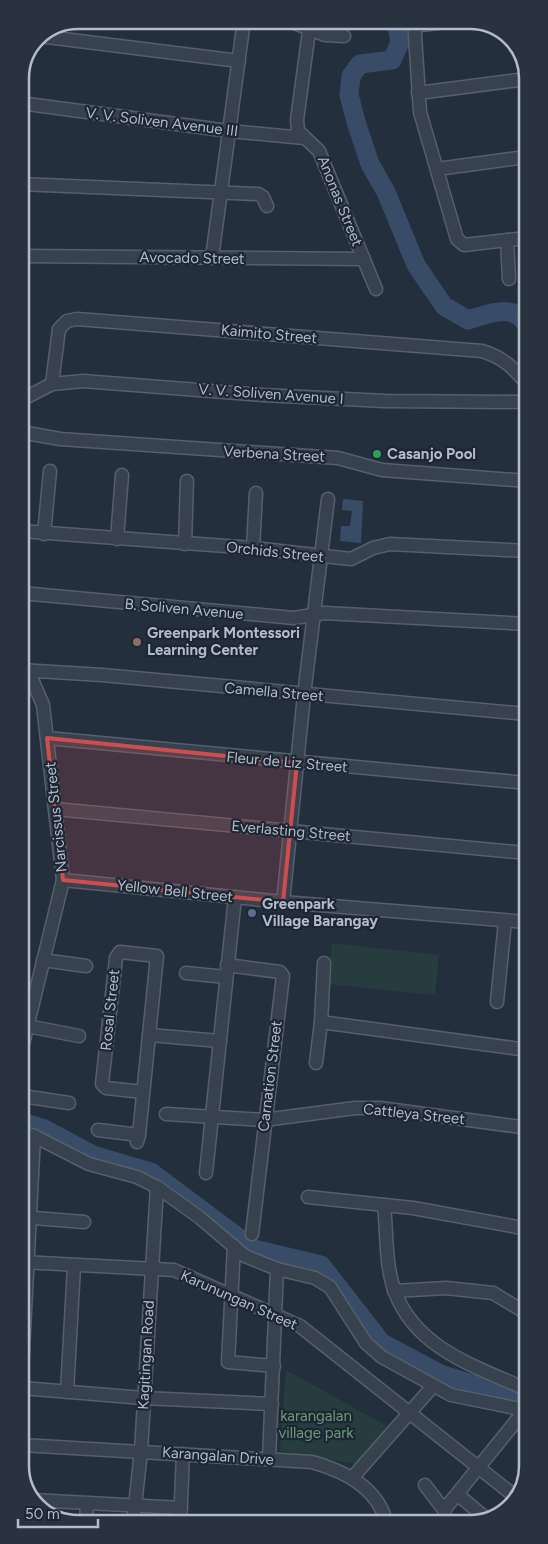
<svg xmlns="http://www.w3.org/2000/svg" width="548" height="1544" font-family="Figtree,sans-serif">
  <rect width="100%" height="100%" fill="#242f3e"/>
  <g fill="#263c3f">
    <path d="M 332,943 L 439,955 L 435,995 L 327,984 Z"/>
    <path d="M 286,1370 L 394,1430 L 355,1464 L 280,1451 Z"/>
  </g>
  <path fill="#394c67" d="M 343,499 L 363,501 L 361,543 L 340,541 L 341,526 L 350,526 L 352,511 L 342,510 Z"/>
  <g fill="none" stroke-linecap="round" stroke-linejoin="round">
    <g stroke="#394c67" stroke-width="19">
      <path d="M 396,20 L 400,42 L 392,60 L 360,64 L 351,76 L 349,95 L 357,125 L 370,164 L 386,192 L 416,265 L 444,306 L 468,320 C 489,314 514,302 526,325"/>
      <path d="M 22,1122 L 42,1128 L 93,1155 L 151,1172 L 254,1249 L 321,1265 L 382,1343 L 440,1374 L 528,1401"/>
    </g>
    <defs>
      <g id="minor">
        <path d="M 287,20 L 325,35 L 344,36"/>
        <path d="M 414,20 L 420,112 L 457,239 L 464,245 L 526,238"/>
        <path d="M 414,26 L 460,20"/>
        <path d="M 309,31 L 297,120 L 298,131 L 319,151 L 376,289"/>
        <path d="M 39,36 L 239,61"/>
        <path d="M 418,93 L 526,79"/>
        <path d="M 20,103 L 229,131 L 304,138"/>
        <path d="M 437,169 L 526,157"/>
        <path d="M 20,184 L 258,194 L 263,197 L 267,206"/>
        <path d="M 507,240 L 509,279"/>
        <path d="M 20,256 L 364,259"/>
        <path d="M 212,258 L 244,20"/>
        <path d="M 52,384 L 59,329 L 67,321 L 77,319 L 482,351 C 502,357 513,367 526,383"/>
        <path d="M 21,400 L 52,384 L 83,381 L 263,395 L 385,401 L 526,402"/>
        <path d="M 21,432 L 60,439 L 338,458 L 382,470 L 527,481"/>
        <path d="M 21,531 L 253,548 L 351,559 L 373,548 L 390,544 L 527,551"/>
        <path d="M 44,534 L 50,471"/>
        <path d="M 117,539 L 122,475"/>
        <path d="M 185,544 L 187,481"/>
        <path d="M 253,548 L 256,493"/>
        <path d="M 21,593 L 294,618 L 325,613 L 527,624"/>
        <path d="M 21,670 L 102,675 L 527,714"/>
        <path d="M 47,738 L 527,783"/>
        <path d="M 55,809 L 527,853"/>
        <path d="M 63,880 L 283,902 L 527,922"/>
        <path d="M 283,902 L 304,695 L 328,499"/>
        <path d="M 43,960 L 86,966"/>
        <path d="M 227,965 L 280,972 L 283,976 L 252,1234"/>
        <path d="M 186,973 L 226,977"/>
        <path d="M 497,1002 L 505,921"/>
        <path d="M 321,1022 L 527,1050"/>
        <path d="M 27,1026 L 79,1036"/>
        <path d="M 149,1035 L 220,1041"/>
        <path d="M 21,1052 L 63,880 L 43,705 L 28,670"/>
        <path d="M 316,1063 L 321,1022 L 324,963"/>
        <path d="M 22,1096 L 69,1103"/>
        <path d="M 166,1114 L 264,1120 L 355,1108 L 380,1108 L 528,1128"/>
        <path d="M 98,1130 L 139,1135"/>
        <path d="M 22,1132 L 34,1136 L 89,1164 L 137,1177 L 157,1187 L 199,1217 L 245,1256 L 277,1269 L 315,1278 L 330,1287 L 366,1343 L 382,1357 L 451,1395 L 525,1410 L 528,1413"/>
        <path d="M 137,1142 L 139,1135 L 157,956 L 120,952 L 116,958 L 102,1084 L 106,1088 L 143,1092"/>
        <path d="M 206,1173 L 235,897"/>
        <path d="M 308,1197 L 413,1208 L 528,1229"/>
        <path d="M 384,1205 C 387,1232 385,1266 395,1292 C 416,1349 477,1367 528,1390"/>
        <path d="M 22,1217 L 84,1222"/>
        <path d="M 234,1246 L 228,1362 L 274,1366"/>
        <path d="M 22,1262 L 174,1270 L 300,1326 L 517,1498"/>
        <path d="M 394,1291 L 446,1288 L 493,1293 L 528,1314"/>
        <path d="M 22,1370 L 34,1136"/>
        <path d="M 22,1388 L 143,1398 L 272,1404"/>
        <path d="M 67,1392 L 74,1266"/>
        <path d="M 22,1445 L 312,1462 C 344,1471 378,1487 386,1522"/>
        <path d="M 269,1459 L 277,1269"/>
        <path d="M 353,1477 L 433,1386"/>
        <path d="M 425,1485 L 444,1510 L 446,1522"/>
        <path d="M 457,1494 L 488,1520"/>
        <path d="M 33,1500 L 181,1508"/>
        <path d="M 444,1510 L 525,1410"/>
        <path d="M 180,1523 L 183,1454"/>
        <path d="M 86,1524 L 87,1504"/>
        <path d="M 133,1524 L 141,1451 L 157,1187"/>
      </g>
    </defs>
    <use href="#minor" stroke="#565f6c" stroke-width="15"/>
    <use href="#minor" stroke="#38414e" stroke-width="12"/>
  </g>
  <path fill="#ce4d50" fill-opacity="0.2" stroke="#ce4d50" stroke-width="4" stroke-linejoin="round" d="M 47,738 L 297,763 L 283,902 L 63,880 Z"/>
  <circle fill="#2e9e5b" stroke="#1d2633" stroke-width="2" cx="377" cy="454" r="5"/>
  <circle fill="#8d6e63" stroke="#1d2633" stroke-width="2" cx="137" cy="642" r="5"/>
  <circle fill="#5c6f8a" stroke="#1d2633" stroke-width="2" cx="252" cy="913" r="5"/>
  <g text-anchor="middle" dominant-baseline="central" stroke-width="4.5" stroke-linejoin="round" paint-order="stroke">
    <g font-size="15" fill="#b4bcc9" stroke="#1d2633">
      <text transform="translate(162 122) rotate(7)">V. V. Soliven Avenue III</text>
      <text transform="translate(340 201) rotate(68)">Anonas Street</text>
      <text transform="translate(192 258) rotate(1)">Avocado Street</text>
      <text transform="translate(269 334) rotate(5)">Kaimito Street</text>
      <text transform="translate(271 394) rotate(4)">V. V. Soliven Avenue I</text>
      <text transform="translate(274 454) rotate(3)">Verbena Street</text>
      <text transform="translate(275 552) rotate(6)">Orchids Street</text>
      <text transform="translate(184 609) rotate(5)">B. Soliven Avenue</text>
      <text transform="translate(274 692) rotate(5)">Camella Street</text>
      <text transform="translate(287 762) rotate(5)">Fleur de Liz Street</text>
      <text transform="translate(56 817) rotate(-96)">Narcissus Street</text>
      <text transform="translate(291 831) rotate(5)">Everlasting Street</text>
      <text transform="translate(175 891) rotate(6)">Yellow Bell Street</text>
      <text transform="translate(110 1010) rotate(-84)">Rosal Street</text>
      <text transform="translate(270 1076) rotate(-83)">Carnation Street</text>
      <text transform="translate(414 1114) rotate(6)">Cattleya Street</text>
      <text transform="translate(239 1300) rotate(24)">Karunungan Street</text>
      <text transform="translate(146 1355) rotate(-87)">Kagitingan Road</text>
      <text transform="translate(218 1456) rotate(4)">Karangalan Drive</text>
    </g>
    <g font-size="15" font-weight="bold" fill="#b4bcc9" stroke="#1d2633" text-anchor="start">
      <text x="387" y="454">Casanjo Pool</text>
      <text x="147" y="633">Greenpark Montessori<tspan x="147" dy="17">Learning Center</tspan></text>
      <text x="262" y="904">Greenpark<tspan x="262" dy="17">Village Barangay</tspan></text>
    </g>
    <g font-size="15" fill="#6b9a76" stroke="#1d2633">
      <text x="316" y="1416">karangalan<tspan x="316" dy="17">village park</tspan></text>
    </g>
  </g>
  <path d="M0 0H548V1544H0ZM78 29H470A49 49 0 0 1 519 78V1466A49 49 0 0 1 470 1515H78A49 49 0 0 1 29 1466V78A49 49 0 0 1 78 29Z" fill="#29323f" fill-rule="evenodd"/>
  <path fill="none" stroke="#b4bcc9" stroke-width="2.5" d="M78 29H470A49 49 0 0 1 519 78V1466A49 49 0 0 1 470 1515H78A49 49 0 0 1 29 1466V78A49 49 0 0 1 78 29Z"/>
  <path d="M18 1519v8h80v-8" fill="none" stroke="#b4bcc9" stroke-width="2.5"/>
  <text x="25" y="1519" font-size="15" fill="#b4bcc9" stroke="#1d2633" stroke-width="4" paint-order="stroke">50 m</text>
</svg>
